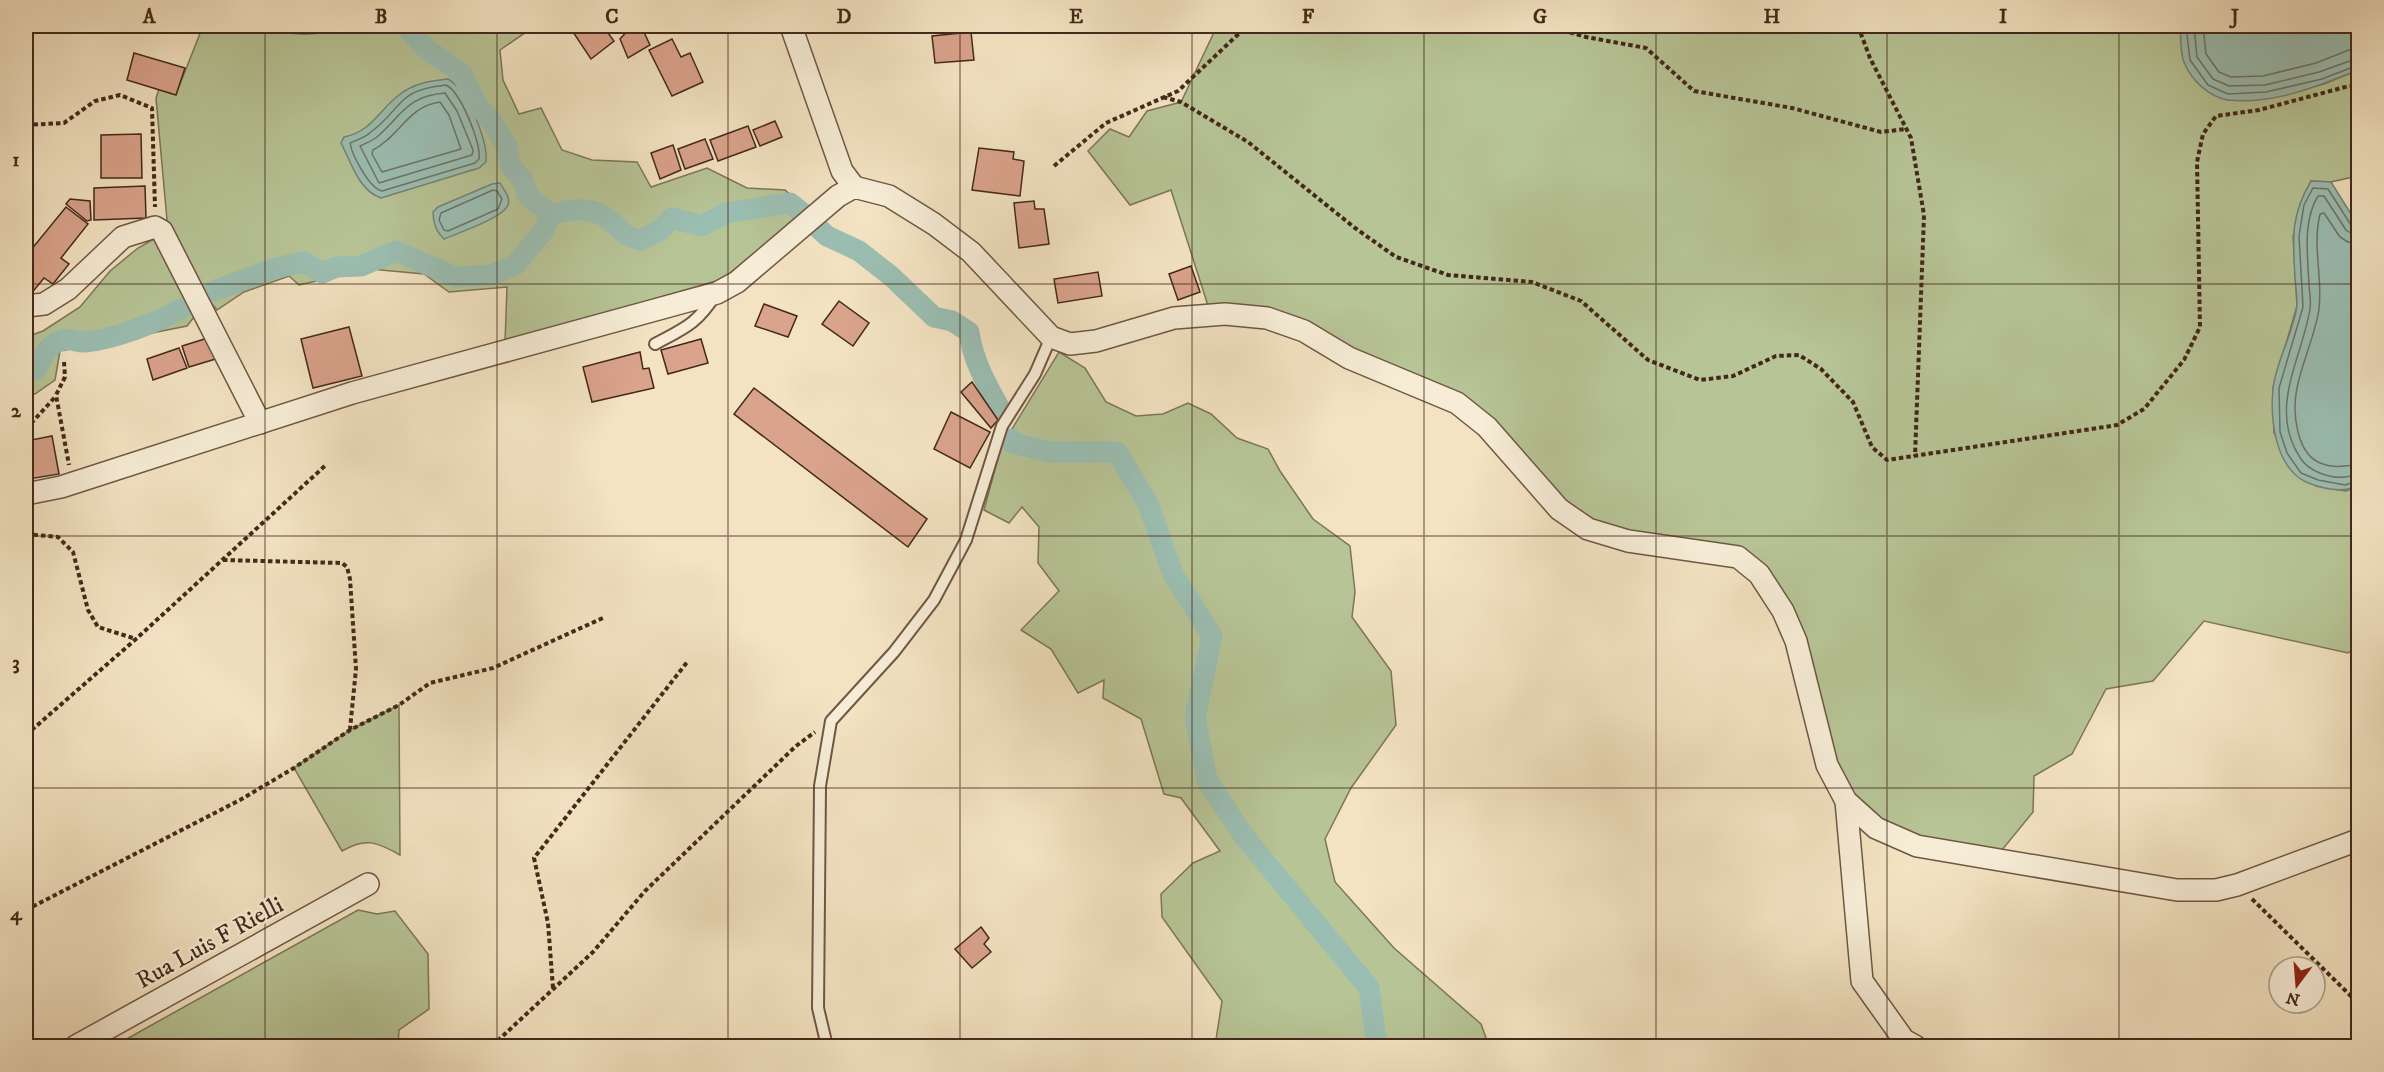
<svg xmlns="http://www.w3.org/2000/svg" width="2384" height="1072" font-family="'IM FELL DW Pica',serif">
  <rect width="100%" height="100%" fill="#f3e3c2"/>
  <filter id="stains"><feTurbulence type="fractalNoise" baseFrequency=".00333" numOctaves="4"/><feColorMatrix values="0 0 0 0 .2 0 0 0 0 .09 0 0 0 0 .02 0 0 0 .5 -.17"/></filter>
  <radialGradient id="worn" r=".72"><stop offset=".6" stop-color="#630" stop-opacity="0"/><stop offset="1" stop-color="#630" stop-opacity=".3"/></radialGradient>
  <g fill="#b7c496" stroke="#7d7658" stroke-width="1.5">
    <path d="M 203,26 L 535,26 L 500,50 L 503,80 L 519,114 L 541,108 L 562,150 L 592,160 L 637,162 L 651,187 L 707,168 L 747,188 L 785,190 L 807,210 L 723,279 L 505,342 L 507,287 L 449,292 L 424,274 L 370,269 L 299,285 L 289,276 L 244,292 L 217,310 L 208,299 L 187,326 L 60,351 L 55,380 L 35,394 L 26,392 L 26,337 L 43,331 L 80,307 L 110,271 L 138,248 L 168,231 L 156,98 L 159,89 L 176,94 Z"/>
    <path d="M 1217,26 L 2180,26 L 2184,62 L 2227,100 L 2266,98 L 2324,84 L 2358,70 L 2358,174 L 2357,176 L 2331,182 L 2311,181 L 2293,236 L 2297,306 L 2273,388 L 2274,433 L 2316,486 L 2346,491 L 2358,486 L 2358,645 L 2348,653 L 2204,621 L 2153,681 L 2106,689 L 2072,754 L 2034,776 L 2033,812 L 2002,850 L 1963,843 L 1917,846 L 1846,801 L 1796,641 L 1738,557 L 1588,529 L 1487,427 L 1304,331 L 1211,315 L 1171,190 L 1130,205 L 1088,151 L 1110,129 L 1129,137 L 1147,111 L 1181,102 Z"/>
    <path d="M 1059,352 L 1085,368 L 1106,402 L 1136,416 L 1163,414 L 1188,403 L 1211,414 L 1237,438 L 1268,449 L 1280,471 L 1313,519 L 1350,546 L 1355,592 L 1352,617 L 1391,671 L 1396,725 L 1351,788 L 1325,839 L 1335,882 L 1394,948 L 1481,1024 L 1489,1046 L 1215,1046 L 1222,1001 L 1162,917 L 1161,894 L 1193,863 L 1220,851 L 1181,798 L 1164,794 L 1141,719 L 1103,698 L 1104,680 L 1078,693 L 1051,649 L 1021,630 L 1059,591 L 1038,563 L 1039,527 L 1022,507 L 1009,523 L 984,510 L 1001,447 Z"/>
    <path d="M 399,705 L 400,855 C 377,842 366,837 342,851 L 294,768 L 350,730 Z"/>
    <path d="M 358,910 L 377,914 L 395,911 L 428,954 L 429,1009 L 399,1030 L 398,1046 L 114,1046 Z"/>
  </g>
  <g fill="#9bbeb2" stroke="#788275" stroke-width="1.5">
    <path d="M 284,26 L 350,26 C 332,30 304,39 286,31 Z"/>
    <path d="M 2180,26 L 2358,26 L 2358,70 C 2319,86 2272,105 2228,100 C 2209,97 2191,80 2184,62 C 2180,53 2181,36 2180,26 Z"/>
    <path d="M 448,79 C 467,89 488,140 486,162 L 479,168 L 381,198 C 359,191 351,162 341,143 L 344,137 C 371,132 379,110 399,95 C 414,83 430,81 448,79 Z"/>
    <path d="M 2311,181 L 2331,182 L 2358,225 L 2358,486 C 2342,493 2323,489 2306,482 C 2275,467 2270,419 2273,389 C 2276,360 2294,333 2297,305 C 2297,296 2296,287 2295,278 C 2293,238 2290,217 2311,181 Z"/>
    <path d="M 500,183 C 504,190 511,198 508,205 C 503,218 458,233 444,239 C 436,232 433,222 433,212 L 438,207 L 492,184 Z"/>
  </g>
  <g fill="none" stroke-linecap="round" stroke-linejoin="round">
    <g stroke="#6f7366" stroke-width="1.5">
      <path d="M 2186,26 L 2190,60 L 2208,85 L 2228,94 L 2266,92 L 2322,79 L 2358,65"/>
      <path d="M 2194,26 L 2197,57 L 2213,79 L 2229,86 L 2265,85 L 2319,72 L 2358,58"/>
      <path d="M 2203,26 L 2206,54 L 2219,72 L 2231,77 L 2263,76 L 2316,63 L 2349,50 L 2358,49"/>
      <path d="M 446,85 C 460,91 482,144 479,159 L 475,163 L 382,191 C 369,188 352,155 350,143 C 357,140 366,137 371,132 C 404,107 396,90 446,85 Z"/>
      <path d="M 445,93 L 457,111 L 473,150 L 472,155 L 379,183 L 360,146 C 366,143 372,141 377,137 C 402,115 407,96 445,93 Z"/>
      <path d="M 440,102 L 449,115 L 461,149 L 382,172 L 372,154 L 373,150 C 399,137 408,106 440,102 Z"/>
      <path d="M 493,190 L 497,191 L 502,199 L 498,209 L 448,231 L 444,230 L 439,220 L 441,213 Z"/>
      <path d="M 2358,227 L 2351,225 L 2328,189 L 2313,188 L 2304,205 L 2299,236 L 2303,307 L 2279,388 L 2280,432 L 2287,453 L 2301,473 L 2318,480 L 2345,485 L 2358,481"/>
      <path d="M 2358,235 L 2352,234 L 2346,230 L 2324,196 L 2318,196 C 2302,222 2308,256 2309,286 C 2310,293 2311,301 2310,309 C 2302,359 2267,409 2301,459 C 2309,471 2330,479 2345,477 C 2350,477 2354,474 2358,474"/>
      <path d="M 2358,244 L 2348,242 L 2340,237 L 2324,213 L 2320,214 C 2312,247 2323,278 2319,309 C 2315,336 2302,362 2297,388 C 2292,412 2296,456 2323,464 C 2336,469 2346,465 2358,465"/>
    </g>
    <g stroke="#9bbeb2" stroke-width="21">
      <path d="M 410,26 L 410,31 L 425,48 L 462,74 L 478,107 L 489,117 L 507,147 L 510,165 L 524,182 L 527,195 L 551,215"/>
      <path d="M 814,224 L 827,236 L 859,251 L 891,276 L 934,317 L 952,321 L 969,332 C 973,361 986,383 1000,409"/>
      <path d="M 213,291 L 276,268 L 304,262 L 322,273 L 336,267 L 361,266 L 396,251 L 455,277 L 491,275 L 515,265 L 544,230 L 551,215 C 571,208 595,206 613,223 C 624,233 624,236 640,240 L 659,231 L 672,218 L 702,226 L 726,213 L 790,203 L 806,216"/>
      <path d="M 26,373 L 36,370 C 42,357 48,344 63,340 C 70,338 78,343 85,342 C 116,339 155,323 181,309"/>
      <path d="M 1011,439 L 1012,443 L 1050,452 L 1117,452 L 1148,504 L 1173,574 L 1212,636 L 1195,717 L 1207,780 L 1243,835 L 1369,988 L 1377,1046"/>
    </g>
  </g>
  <g fill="#daa38c" stroke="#43281a" stroke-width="1.5">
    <path d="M 569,26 L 603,26 L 614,41 L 591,59 Z"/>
    <path d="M 632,26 L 641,26 L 650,45 L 628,58 L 620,39 Z"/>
    <path d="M 943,26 L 978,26 L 979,31 L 944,35 Z"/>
    <path d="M 971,32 L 974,60 L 935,63 L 932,36 Z"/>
    <path d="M 672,39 L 681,57 L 690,53 L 703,82 L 672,96 L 649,50 Z"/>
    <path d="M 134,53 L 185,68 L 176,95 L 127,80 Z"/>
    <path d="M 775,121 L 782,137 L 760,146 L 753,130 Z"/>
    <path d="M 748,126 L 756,147 L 718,161 L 710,140 Z"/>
    <path d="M 141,134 L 142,178 L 101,178 L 101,135 Z"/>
    <path d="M 705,139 L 713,159 L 685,169 L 678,149 Z"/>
    <path d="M 673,145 L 681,170 L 660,179 L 651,153 Z"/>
    <path d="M 979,148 L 1014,152 L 1013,159 L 1024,161 L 1020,196 L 972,190 Z"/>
    <path d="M 145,186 L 146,218 L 94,220 L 94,188 Z"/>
    <path d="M 70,199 L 90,201 L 91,220 L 87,221 L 66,204 Z"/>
    <path d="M 1034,201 L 1035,209 L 1044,209 L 1049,244 L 1019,248 L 1014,203 Z"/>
    <path d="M 66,207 L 88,224 L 61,258 L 69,264 L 53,284 L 44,278 L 26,300 L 26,256 Z"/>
    <path d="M 1191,266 L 1200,292 L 1178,300 L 1169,274 Z"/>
    <path d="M 1098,272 L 1102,296 L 1058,303 L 1054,279 Z"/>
    <path d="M 839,301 L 869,323 L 853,346 L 822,324 Z"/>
    <path d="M 764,304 L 797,316 L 788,337 L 755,326 Z"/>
    <path d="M 349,327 L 362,376 L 313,388 L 301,339 Z"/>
    <path d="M 211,337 L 219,358 L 189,367 L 182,346 Z"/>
    <path d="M 701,339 L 708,363 L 668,374 L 661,350 Z"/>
    <path d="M 179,348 L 187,368 L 153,380 L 147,359 Z"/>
    <path d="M 640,352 L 643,369 L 649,368 L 654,388 L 592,402 L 583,367 Z"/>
    <path d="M 972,382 L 998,420 L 991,428 L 961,392 Z"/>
    <path d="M 754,388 L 927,519 L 908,547 L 734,414 Z"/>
    <path d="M 951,412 L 990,432 L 970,468 L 934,449 Z"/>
    <path d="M 52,436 L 59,474 L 29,479 L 26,463 L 26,441 Z"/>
    <path d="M 981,927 L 989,938 L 984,944 L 991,952 L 972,968 L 955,949 Z"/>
  </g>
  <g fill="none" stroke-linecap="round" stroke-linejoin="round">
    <defs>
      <g id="service">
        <path d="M 655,344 C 685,328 697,324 716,294"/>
        <path d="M 827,1046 L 818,1008 L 820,786 L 831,721 L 894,652 L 934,600 L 966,540 L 1002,426 L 1035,374 L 1051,337"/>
      </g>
      <g id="minor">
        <path d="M 791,26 L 842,171 L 854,187"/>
        <path d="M 26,306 L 44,304 L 68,289 L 123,237 L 155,227 L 162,231 L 260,423"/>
        <path d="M 26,494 L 61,487 L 352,393 L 717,293 L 737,282 L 838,196 L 854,187 L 889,196 L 934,224 L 971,252 L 1051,337 L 1070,344 L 1096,341 L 1174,318 L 1225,314 L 1267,318 L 1304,331 L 1349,358 L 1457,403 L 1487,427 L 1559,509 L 1588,529 L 1628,541 L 1738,557 L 1759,574 L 1783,611 L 1796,641 L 1827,765 L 1846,801 L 1876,828 L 1917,846 L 2177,890 L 2216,890 L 2237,885 L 2358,840"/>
        <path d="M 1846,801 L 1862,981 L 1904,1040 L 1915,1046"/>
        <path d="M 76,1046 L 368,884"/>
      </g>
    </defs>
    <use href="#service" stroke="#6f5744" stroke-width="14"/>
    <use href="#minor" stroke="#6f5744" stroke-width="24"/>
    <g stroke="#43281a" stroke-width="4" stroke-dasharray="4.5 3" stroke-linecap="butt">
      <path d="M 1548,26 L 1586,37 L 1646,48 L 1694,91 L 1792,108 L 1881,132 L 1906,129"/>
      <path d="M 1858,26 L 1870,58 L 1911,138 L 1924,215 L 1915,456"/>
      <path d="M 1163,97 L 1181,102 L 1248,142 L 1355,228 L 1396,257 L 1448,275 L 1532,282 L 1581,301 L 1648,360 L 1700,380 L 1733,376 L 1776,356 L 1799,355 L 1821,369 L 1853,402 L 1872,447 L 1887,460 L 2098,428 L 2117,425 L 2144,409 L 2184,360 L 2200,327 L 2197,162 L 2203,134 L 2216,116 L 2259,110 L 2349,86 L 2358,86"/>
      <path d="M 26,125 L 64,123 L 95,101 L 120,95 L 152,108 L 155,207"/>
      <path d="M 1054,166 L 1106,123 L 1178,91 L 1247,26"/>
      <path d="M 64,362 L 65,377 L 56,395 L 69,465"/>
      <path d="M 26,429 L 56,396"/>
      <path d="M 26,534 L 58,537 L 73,552 L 88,610 L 98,627 L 136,639"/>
      <path d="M 223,560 L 342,563 L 347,567 L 350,579 L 356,669 L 350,729"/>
      <path d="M 26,735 L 136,639 L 327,464"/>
      <path d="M 2252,899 L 2358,1003"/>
      <path d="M 26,910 L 240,800 L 294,768 L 350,730 L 399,705 L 430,683 L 493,668 L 605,617"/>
      <path d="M 553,988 L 548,923 L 534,858 L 688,661"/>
      <path d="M 492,1046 L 593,952 L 645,891 L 796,746 L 815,732"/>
    </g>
    <use href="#service" stroke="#f7edd7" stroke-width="10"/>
    <use href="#minor" stroke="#f7edd7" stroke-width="21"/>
  </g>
  <path fill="none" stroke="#43281a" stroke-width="1.5" stroke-opacity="0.55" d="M 265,26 L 265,1046M 497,26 L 497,1046M 728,26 L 728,1046M 960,26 L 960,1046M 1192,26 L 1192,1046M 1424,26 L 1424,1046M 1656,26 L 1656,1046M 1887,26 L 1887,1046M 2119,26 L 2119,1046M 26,284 L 2358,284M 26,536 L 2358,536M 26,788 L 2358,788"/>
  <g text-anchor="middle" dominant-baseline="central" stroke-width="5" stroke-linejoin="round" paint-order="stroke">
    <g font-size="24" fill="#43281a" stroke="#f7edd7">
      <text transform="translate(210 943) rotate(-29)">Rua Luis F Rielli</text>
    </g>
  </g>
  <rect width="2384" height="1072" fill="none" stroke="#f3e3c2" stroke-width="66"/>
  <g transform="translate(2297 985) rotate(196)"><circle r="28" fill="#f7edd7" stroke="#af9e8b" stroke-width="1.5"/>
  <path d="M0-4.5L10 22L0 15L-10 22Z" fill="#8f2418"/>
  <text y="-9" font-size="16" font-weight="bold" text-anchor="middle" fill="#43281a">N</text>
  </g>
  <rect x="33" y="33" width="2318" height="1006" fill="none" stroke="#43281a" stroke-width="2"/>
  <g font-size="20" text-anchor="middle" font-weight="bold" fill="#43281a">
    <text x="149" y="23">A</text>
    <text x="381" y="23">B</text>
    <text x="612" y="23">C</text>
    <text x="844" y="23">D</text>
    <text x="1076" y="23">E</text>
    <text x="1308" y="23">F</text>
    <text x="1540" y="23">G</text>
    <text x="1772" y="23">H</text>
    <text x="2003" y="23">I</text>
    <text x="2235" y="23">J</text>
    <text x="16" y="166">1</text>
    <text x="16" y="417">2</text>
    <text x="16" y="669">3</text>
    <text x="16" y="920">4</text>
  </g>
  <rect width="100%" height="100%" filter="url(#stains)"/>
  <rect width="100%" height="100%" fill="url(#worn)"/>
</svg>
